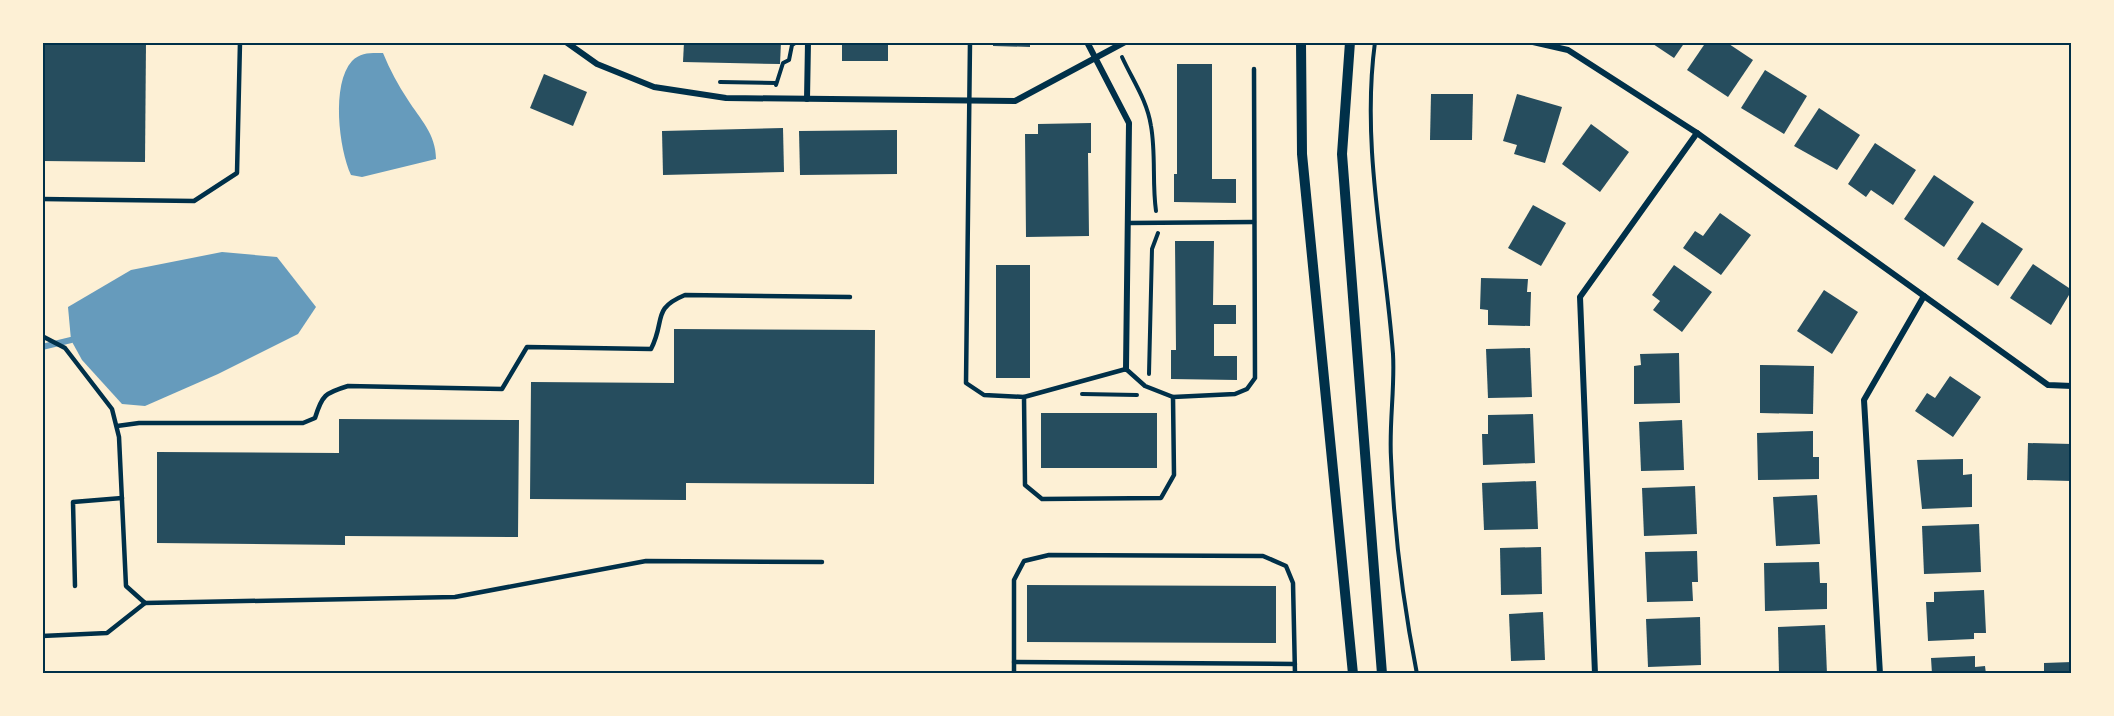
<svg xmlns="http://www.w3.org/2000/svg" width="2114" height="716" font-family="'PT Sans Narrow',sans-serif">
  <rect width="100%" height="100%" fill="#fdf0d5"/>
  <g fill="#669bbc">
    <path d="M 383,53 C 390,70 398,85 408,100 C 420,119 436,134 436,159 L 362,177 L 351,175 C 339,149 331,84 352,61 C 361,52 371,53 383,53 Z"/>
    <path d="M 222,252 L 277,257 L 316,307 L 298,334 L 218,374 L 145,406 L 122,404 L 82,360 L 71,340 L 68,307 L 131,270 Z"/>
  </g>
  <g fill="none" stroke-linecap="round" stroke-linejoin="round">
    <path stroke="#669bbc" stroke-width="6" d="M 42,347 L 71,340"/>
  </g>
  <g fill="#264d5e">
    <path d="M 42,42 L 146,42 L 145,162 L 42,161 Z"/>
    <path d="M 684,42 L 781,42 L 780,64 L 683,62 Z"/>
    <rect x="842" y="42" width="46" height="19"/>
    <path d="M 993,42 L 1030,42 L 1030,47 L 993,46 Z"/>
    <path d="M 1650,42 L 1685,42 L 1674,58 Z"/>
    <path d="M 1706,42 L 1726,42 L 1753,60 L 1728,97 L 1687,70 Z"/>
    <path d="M 1177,64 L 1212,64 L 1212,179 L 1236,179 L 1236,203 L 1174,202 L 1174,174 L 1177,174 Z"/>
    <path d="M 1765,70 L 1807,96 L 1784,134 L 1741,108 Z"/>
    <path d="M 544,74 L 587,92 L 573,126 L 530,108 Z"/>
    <path d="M 1431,94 L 1473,94 L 1472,140 L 1430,140 Z"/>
    <path d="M 1517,94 L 1562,107 L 1545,163 L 1514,154 L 1517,145 L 1503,141 Z"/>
    <path d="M 1819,108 L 1860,135 L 1837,170 L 1794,146 Z"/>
    <path d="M 1091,123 L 1091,153 L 1088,153 L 1089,236 L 1026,237 L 1025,134 L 1038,134 L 1038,124 Z"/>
    <path d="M 1591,124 L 1629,152 L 1600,192 L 1562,164 Z"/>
    <path d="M 783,128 L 784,172 L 663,175 L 662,131 Z"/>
    <path d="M 897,130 L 897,174 L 800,175 L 799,131 Z"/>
    <path d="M 1875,143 L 1916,170 L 1893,205 L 1871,190 L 1866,197 L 1848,184 Z"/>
    <path d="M 1934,175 L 1974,202 L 1944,247 L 1904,219 Z"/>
    <path d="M 1533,205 L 1566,223 L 1541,266 L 1508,248 Z"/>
    <path d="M 1720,213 L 1751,235 L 1721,275 L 1683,248 L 1695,231 L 1703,236 Z"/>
    <path d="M 1982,222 L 2023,249 L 1998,286 L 1957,259 Z"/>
    <path d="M 1175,241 L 1214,241 L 1213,305 L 1236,305 L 1236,324 L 1214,324 L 1214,356 L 1237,356 L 1237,380 L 1171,379 L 1171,350 L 1176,350 Z"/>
    <path d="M 2033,264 L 2072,290 L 2051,325 L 2010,298 Z"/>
    <rect x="996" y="265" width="34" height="113"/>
    <path d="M 1674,265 L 1712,292 L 1682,332 L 1653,310 L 1660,301 L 1652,295 Z"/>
    <path d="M 1481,278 L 1528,279 L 1527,292 L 1531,292 L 1530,326 L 1488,325 L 1488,310 L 1480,309 Z"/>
    <path d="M 1824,290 L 1858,312 L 1832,354 L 1797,331 Z"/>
    <path d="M 674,329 L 875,330 L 874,484 L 686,483 L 686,500 L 530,499 L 531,382 L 674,383 Z"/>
    <path d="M 1530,348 L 1532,397 L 1488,398 L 1486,349 Z"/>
    <path d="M 1679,353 L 1680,403 L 1634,404 L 1634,366 L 1641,365 L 1640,354 Z"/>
    <path d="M 1760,365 L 1814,366 L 1813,414 L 1760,413 Z"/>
    <path d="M 1950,376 L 1981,397 L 1953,437 L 1915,411 L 1927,393 L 1935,398 Z"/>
    <rect x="1041" y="413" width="116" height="55"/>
    <path d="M 1533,414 L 1535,463 L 1483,465 L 1482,434 L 1488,434 L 1488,415 Z"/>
    <path d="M 339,419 L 519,420 L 518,537 L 345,536 L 345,545 L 157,543 L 157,452 L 339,453 Z"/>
    <path d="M 1682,420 L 1684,470 L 1641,471 L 1639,422 Z"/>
    <path d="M 1813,431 L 1813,457 L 1819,457 L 1819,479 L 1758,480 L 1757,433 Z"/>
    <path d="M 2028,443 L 2072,444 L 2072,481 L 2027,480 Z"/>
    <path d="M 1963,459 L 1963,475 L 1972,474 L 1972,507 L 1922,509 L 1917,460 Z"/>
    <path d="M 1536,481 L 1538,529 L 1484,530 L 1482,483 Z"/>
    <path d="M 1695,486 L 1697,534 L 1644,536 L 1642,488 Z"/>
    <path d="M 1817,495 L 1820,544 L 1776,546 L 1773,497 Z"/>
    <path d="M 1979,524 L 1981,572 L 1924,574 L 1922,526 Z"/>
    <path d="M 1541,547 L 1542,594 L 1501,595 L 1500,548 Z"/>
    <path d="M 1697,551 L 1698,582 L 1692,582 L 1693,601 L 1647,602 L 1645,552 Z"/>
    <path d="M 1819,562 L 1820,583 L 1827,583 L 1827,609 L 1765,611 L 1764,563 Z"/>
    <path d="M 1027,585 L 1276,586 L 1276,643 L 1027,642 Z"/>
    <path d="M 1984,590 L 1986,633 L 1974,633 L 1974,639 L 1928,641 L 1926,602 L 1934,602 L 1934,592 Z"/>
    <path d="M 1543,612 L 1545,660 L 1511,661 L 1509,614 Z"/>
    <path d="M 1700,617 L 1701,665 L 1648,667 L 1646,619 Z"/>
    <path d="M 1825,625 L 1827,674 L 1779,674 L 1778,627 Z"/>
    <path d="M 1975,656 L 1975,667 L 1985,666 L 1986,674 L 1932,674 L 1931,658 Z"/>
    <path d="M 2072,662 L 2072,674 L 2044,674 L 2044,663 Z"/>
  </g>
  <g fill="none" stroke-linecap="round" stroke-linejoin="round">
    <g stroke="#003049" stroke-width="4">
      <path d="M 1375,42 C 1361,146 1385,250 1393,354 C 1395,388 1389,423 1391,458 C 1394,530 1403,603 1417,674"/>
      <path d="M 1122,57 C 1133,81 1147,100 1151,126 C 1156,154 1152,183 1156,211"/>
      <path d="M 720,82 L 776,83"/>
      <path d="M 776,85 L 783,63 L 789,60 L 792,45 L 795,43"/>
      <path d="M 1149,374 L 1152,249 L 1158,233"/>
      <path d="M 1082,394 L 1137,395"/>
    </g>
    <g stroke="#003049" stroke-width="4.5">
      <path d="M 970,42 L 966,383 L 984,395 L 1024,397 L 1025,485 L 1042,499 L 1161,498 L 1174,475 L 1173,397 L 1235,394 L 1247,389 L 1255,378 L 1254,69"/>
      <path d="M 42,199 L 194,201 L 237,173 L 240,42"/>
      <path d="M 1129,223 L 1254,222"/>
      <path d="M 42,336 L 65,348 L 112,409 L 119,437 L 126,586 L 145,603 L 455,597 L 646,561 L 822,562"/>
      <path d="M 1024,397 L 1126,369 L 1145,386 L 1173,397"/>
      <path d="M 117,426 L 139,423 L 303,423 L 315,418 C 322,395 325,393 348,386 L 502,389 L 527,347 L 651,349 C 666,320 651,309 685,295 L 850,297"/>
      <path d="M 75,586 L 73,502 L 122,498"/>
      <path d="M 42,636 L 107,633 L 145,603"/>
      <path d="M 1014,662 L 1295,664"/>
      <path d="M 1014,674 L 1014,580 L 1024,561 L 1049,555 L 1263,556 L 1286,566 L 1293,583 L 1295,674"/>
    </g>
    <g stroke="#003049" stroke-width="6">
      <path d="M 566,42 L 597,64 L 654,87 L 726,98 L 1015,101 L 1125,42"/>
      <path d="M 1087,42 L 1129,123 L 1126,369"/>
      <path d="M 1533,42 L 1568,50 L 1697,133 L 2048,385 L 2072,386"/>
      <path d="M 807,99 L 808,42"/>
      <path d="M 1595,674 L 1580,297 L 1697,133"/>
      <path d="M 1880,674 L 1864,400 L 1924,296"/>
    </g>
    <g stroke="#003049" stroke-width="10">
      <path d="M 1301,42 L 1302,154 L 1353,674"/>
      <path d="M 1350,42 L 1342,154 L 1382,674"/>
    </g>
  </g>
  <rect width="2114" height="716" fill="none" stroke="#fdf0d5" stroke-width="87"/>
  <rect x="44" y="44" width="2026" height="628" fill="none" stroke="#003049" stroke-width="2"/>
</svg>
